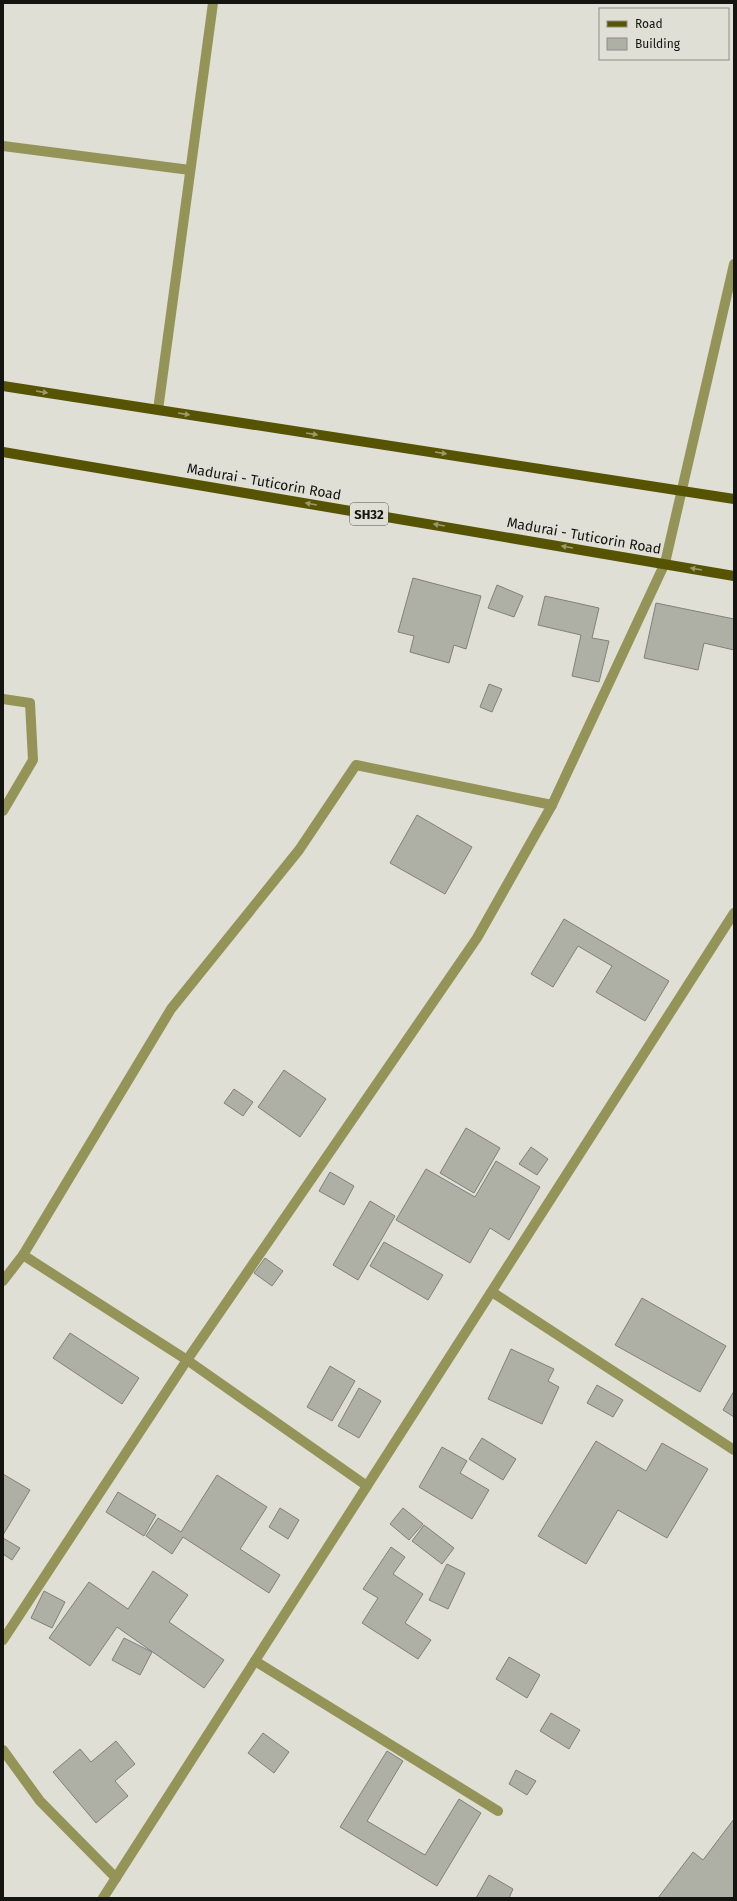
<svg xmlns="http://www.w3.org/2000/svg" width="737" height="1901" font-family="'Fira Sans',sans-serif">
  <rect width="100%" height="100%" fill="#dfdfd5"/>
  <g fill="#aeafa5" stroke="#808178">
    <path d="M 413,578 L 481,596 L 466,649 L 454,645 L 449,663 L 410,652 L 414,636 L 398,632 Z"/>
    <path d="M 497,585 L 523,596 L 514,617 L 488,608 Z"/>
    <path d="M 545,596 L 599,608 L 592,638 L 609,641 L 599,682 L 572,676 L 581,635 L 538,625 Z"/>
    <path d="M 656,603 L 734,619 L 734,650 L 704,643 L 698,670 L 644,658 Z"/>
    <path d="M 489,684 L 502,689 L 492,712 L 480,707 Z"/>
    <path d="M 417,815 L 472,847 L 445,894 L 390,863 Z"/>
    <path d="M 564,919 L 669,981 L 645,1021 L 596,992 L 612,966 L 578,946 L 553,987 L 531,974 Z"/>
    <path d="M 284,1070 L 326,1099 L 300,1137 L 258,1107 Z"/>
    <path d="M 234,1089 L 253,1102 L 243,1116 L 224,1103 Z"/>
    <path d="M 466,1128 L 500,1148 L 474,1193 L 440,1173 Z"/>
    <path d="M 531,1147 L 548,1159 L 537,1175 L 519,1164 Z"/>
    <path d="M 496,1161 L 540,1187 L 509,1240 L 490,1228 L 470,1263 L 396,1220 L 426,1169 L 475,1197 Z"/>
    <path d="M 330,1172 L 354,1186 L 344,1205 L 319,1191 Z"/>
    <path d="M 370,1201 L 395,1216 L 358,1280 L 333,1265 Z"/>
    <path d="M 384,1242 L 443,1275 L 428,1300 L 370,1266 Z"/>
    <path d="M 265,1258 L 283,1271 L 272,1286 L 254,1273 Z"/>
    <path d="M 642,1298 L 726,1346 L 700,1392 L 615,1345 Z"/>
    <path d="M 70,1333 L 139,1378 L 122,1404 L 53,1358 Z"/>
    <path d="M 511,1349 L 554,1369 L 548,1381 L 559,1387 L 542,1424 L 488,1399 Z"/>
    <path d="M 330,1366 L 355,1381 L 332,1421 L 307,1407 Z"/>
    <path d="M 597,1385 L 623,1400 L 613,1417 L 587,1403 Z"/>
    <path d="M 359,1388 L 381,1401 L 359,1438 L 338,1426 Z"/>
    <path d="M 734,1391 L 734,1417 L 723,1410 Z"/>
    <path d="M 482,1438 L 516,1459 L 503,1480 L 469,1459 Z"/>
    <path d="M 596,1441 L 646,1471 L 662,1443 L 708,1469 L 667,1538 L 618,1510 L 586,1564 L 538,1536 Z"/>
    <path d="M 442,1447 L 467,1461 L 460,1473 L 489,1490 L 472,1519 L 419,1487 Z"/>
    <path d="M 3,1474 L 30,1490 L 3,1535 Z"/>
    <path d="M 217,1475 L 267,1507 L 240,1549 L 280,1575 L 269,1593 L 183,1537 L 172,1554 L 146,1536 L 158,1518 L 181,1532 Z"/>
    <path d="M 118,1492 L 156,1515 L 144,1536 L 106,1512 Z"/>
    <path d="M 280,1508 L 299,1520 L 288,1539 L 269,1527 Z"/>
    <path d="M 403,1508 L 423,1524 L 409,1540 L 390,1524 Z"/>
    <path d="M 424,1525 L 454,1548 L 442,1564 L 412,1541 Z"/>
    <path d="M 3,1538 L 20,1548 L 12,1560 L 3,1554 Z"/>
    <path d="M 391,1547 L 405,1557 L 393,1574 L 423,1594 L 405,1623 L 431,1640 L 418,1659 L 362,1623 L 378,1598 L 363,1589 Z"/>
    <path d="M 447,1564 L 465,1573 L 448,1609 L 429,1600 Z"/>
    <path d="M 153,1571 L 188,1595 L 169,1622 L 224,1660 L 204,1688 L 117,1627 L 90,1666 L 49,1638 L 89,1582 L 128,1609 Z"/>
    <path d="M 44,1591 L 65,1602 L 52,1628 L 31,1618 Z"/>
    <path d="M 124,1638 L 152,1652 L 140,1675 L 112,1660 Z"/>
    <path d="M 509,1657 L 540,1675 L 527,1698 L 496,1679 Z"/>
    <path d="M 551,1713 L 580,1730 L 569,1749 L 540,1731 Z"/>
    <path d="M 263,1733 L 289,1752 L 274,1773 L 248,1753 Z"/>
    <path d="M 116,1741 L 135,1764 L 115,1781 L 128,1796 L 96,1823 L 53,1772 L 80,1749 L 91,1762 Z"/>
    <path d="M 387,1751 L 403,1761 L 367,1821 L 425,1855 L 459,1799 L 481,1813 L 437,1886 L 340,1827 Z"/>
    <path d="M 516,1770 L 536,1781 L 527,1795 L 509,1784 Z"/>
    <path d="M 734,1819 L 734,1898 L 658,1898 L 693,1852 L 703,1860 Z"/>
    <path d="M 489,1875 L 513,1889 L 509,1898 L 476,1898 Z"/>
  </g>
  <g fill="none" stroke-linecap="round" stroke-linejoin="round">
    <g stroke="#949458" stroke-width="10">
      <path d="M 3,146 L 190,170"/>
      <path d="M 158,410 L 213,3"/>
      <path d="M 3,699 L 30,703 L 33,760 L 3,811"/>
      <path d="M 23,1255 L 187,1360 L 367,1486"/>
      <path d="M 3,1281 L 23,1255 L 171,1009 L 299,850 L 356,765 L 552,805"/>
      <path d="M 492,1292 L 734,1450"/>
      <path d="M 3,1640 L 187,1360 L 477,938 L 552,805 L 665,563 L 734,264"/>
      <path d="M 255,1661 L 498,1811"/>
      <path d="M 3,1750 L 40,1801 L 116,1878"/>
      <path d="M 103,1898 L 734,913"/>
    </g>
    <g stroke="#565402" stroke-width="10">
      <path d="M 3,386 L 734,499"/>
      <path d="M 3,452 L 734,576"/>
    </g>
  </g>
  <defs><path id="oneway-solid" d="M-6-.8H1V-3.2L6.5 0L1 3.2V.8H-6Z"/></defs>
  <g fill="#9a9a6c">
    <use href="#oneway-solid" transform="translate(42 392) rotate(9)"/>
    <use href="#oneway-solid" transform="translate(184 414) rotate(9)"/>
    <use href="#oneway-solid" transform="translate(312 434) rotate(9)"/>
    <use href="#oneway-solid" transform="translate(441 453) rotate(9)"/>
    <use href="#oneway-solid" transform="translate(311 504) rotate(-170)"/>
    <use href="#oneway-solid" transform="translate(439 525) rotate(-170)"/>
    <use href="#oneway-solid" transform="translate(567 547) rotate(-170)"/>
    <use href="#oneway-solid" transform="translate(696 569) rotate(-170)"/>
  </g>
  <g text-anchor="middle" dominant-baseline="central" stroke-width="3" stroke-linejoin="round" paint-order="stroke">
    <rect fill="#dfdfd5" stroke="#51514c" stroke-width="1" x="350" y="503" width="38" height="22" rx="3"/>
    <g font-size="13" font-weight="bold" fill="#141411">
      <text x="369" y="514">SH32</text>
    </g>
    <g font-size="14" fill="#141411" stroke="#dfdfd5">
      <text transform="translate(264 482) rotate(10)">Madurai - Tuticorin Road</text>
      <text transform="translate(584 536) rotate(10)">Madurai - Tuticorin Road</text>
    </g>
  </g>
  <rect width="737" height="1901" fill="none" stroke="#141411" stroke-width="8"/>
  <rect x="599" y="8" width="130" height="52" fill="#dfdfd5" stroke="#8e8e87"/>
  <rect x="607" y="21" width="20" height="6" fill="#565402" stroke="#8e8e87"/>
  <text x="635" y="28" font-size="12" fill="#141411">Road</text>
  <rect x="607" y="38" width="20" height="12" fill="#aeafa5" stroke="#8e8e87"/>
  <text x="635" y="48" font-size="12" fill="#141411">Building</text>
</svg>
